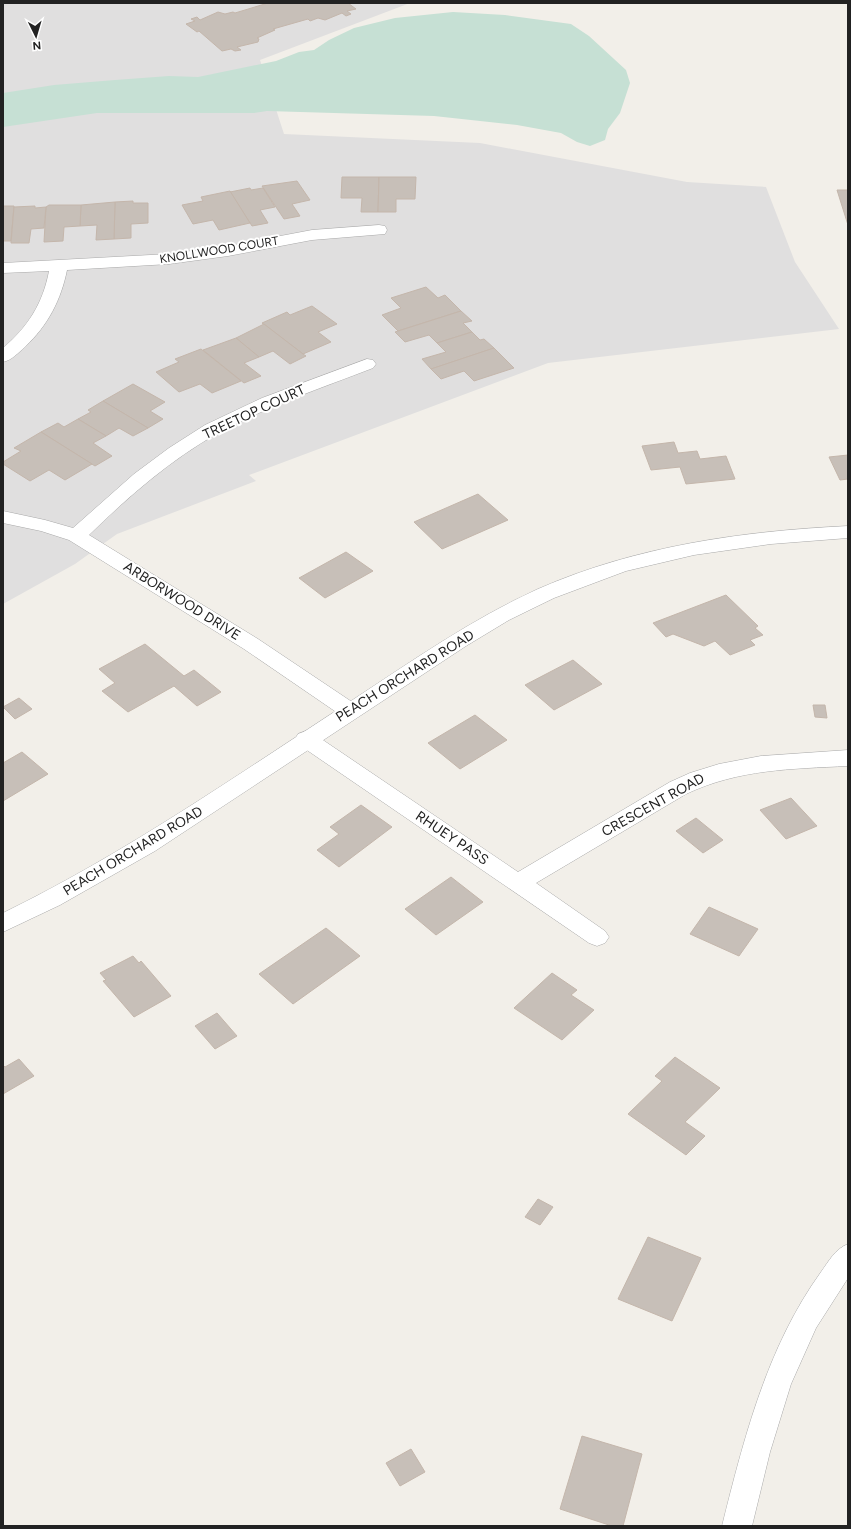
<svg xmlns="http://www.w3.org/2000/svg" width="851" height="1529" font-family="Figtree,sans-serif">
  <rect width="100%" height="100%" fill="#f2efe9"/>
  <path fill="#e0dfdf" d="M 3,3 L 410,3 L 260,60 L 284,134 L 480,143 L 687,182 L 766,187 L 795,262 L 839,329 L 548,363 L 249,475 L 256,481 L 117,534 L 75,564 L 3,604 Z"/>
  <path fill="#c6e0d4" d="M 453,12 L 505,15 L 571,24 L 589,36 L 626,70 L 630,83 L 620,113 L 608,129 L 605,140 L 590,146 L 577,142 L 561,133 L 517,125 L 434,116 L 267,111 L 254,113 L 97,113 L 3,127 L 3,93 L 54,85 L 115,80 L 169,76 L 198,77 L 276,61 L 299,52 L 314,50 L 329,40 L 354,28 L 395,18 Z"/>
  <g fill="#c7bfb8" stroke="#c4b6ab">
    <path d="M 268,3 L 348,3 L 356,9 L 347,11 L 351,14 L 346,16 L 342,13 L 325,20 L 318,18 L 310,21 L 308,19 L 273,29 L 275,30 L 257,38 L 259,39 L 258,42 L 237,47 L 241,50 L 235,51 L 231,49 L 222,51 L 199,31 L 197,32 L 186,24 L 195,21 L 191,19 L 197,17 L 200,20 L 218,12 L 225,14 L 233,12 L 235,13 Z"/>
    <path d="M 342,177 L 379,177 L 378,212 L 361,212 L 362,198 L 341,198 Z"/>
    <path d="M 379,177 L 416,177 L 415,199 L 396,199 L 396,212 L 378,212 Z"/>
    <path d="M 297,181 L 310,200 L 292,204 L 300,216 L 284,219 L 262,186 Z"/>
    <path d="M 250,188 L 251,190 L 263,188 L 275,207 L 260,210 L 268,223 L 252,226 L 230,192 Z"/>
    <path d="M 837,190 L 848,190 L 848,225 Z"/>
    <path d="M 230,191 L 250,223 L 219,230 L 213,220 L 193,224 L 182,205 L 203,201 L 201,197 Z"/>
    <path d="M 133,201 L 133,203 L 148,203 L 148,223 L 131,224 L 131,238 L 114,239 L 115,202 Z"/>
    <path d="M 115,202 L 114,239 L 96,240 L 97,225 L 80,226 L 81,205 Z"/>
    <path d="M 49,205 L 81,205 L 80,226 L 64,227 L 63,241 L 44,242 L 46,207 Z"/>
    <path d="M 3,206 L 14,206 L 11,241 L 3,241 Z"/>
    <path d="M 35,206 L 35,208 L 46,207 L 44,228 L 31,229 L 29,243 L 11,243 L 14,207 Z"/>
    <path d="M 426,287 L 438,298 L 445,295 L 461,311 L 398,331 L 382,315 L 401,308 L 391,298 Z"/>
    <path d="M 312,306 L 337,324 L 318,332 L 331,342 L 303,354 L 262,323 L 287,312 L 290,315 Z"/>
    <path d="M 461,311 L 472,321 L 463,323 L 472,332 L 437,343 L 429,335 L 405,342 L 395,332 Z"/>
    <path d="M 264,324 L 303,354 L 306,356 L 290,364 L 273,351 L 259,357 L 236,338 Z"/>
    <path d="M 472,332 L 480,340 L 484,339 L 494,348 L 431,369 L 422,359 L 446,352 L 437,343 Z"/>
    <path d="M 236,338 L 259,357 L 244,363 L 261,376 L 244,383 L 203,350 Z"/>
    <path d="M 494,348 L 514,368 L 474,381 L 464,371 L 441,379 L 431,369 Z"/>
    <path d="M 201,349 L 241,381 L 212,393 L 200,384 L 179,392 L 156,372 L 179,362 L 175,359 Z"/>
    <path d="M 133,384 L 165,402 L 150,411 L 163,419 L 148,428 L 103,401 Z"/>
    <path d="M 103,401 L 148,428 L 133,436 L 119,428 L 106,436 L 78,419 L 91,412 L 88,410 Z"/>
    <path d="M 78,419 L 106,436 L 93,443 L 112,456 L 95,466 L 41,432 L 58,423 L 64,427 Z"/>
    <path d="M 41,432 L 92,464 L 65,480 L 49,470 L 30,481 L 3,464 L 3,462 L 21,451 L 14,448 Z"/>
    <path d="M 674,442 L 678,453 L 697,451 L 700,459 L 726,456 L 735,479 L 686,484 L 680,467 L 651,470 L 642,446 Z"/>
    <path d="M 848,455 L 848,479 L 840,480 L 829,457 Z"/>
    <path d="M 478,494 L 508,520 L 442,549 L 414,522 Z"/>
    <path d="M 346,552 L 373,571 L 325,598 L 299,578 Z"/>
    <path d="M 726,595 L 758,626 L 755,628 L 763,635 L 750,640 L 755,645 L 730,655 L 715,641 L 704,646 L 673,634 L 666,637 L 653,623 Z"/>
    <path d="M 145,644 L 184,676 L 194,670 L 221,692 L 197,706 L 174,686 L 128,712 L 102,691 L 115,683 L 99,669 Z"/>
    <path d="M 573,660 L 602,684 L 554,710 L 525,685 Z"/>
    <path d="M 19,698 L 32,709 L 15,719 L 3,707 Z"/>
    <path d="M 813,705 L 825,705 L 827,718 L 815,717 Z"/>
    <path d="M 475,715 L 507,740 L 460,769 L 428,743 Z"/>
    <path d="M 22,752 L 48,774 L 3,801 L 3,763 Z"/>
    <path d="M 791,798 L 817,826 L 786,839 L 760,810 Z"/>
    <path d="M 361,805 L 392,827 L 339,867 L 317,850 L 339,834 L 330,827 Z"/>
    <path d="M 696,818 L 723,840 L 703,853 L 676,831 Z"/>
    <path d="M 451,877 L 483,902 L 436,935 L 405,909 Z"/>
    <path d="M 709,907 L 758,929 L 739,956 L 690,934 Z"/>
    <path d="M 326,928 L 360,956 L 293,1004 L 259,974 Z"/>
    <path d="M 133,956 L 139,963 L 141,961 L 171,996 L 134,1017 L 103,981 L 106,980 L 100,973 Z"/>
    <path d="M 552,973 L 577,990 L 571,995 L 594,1010 L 562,1040 L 514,1008 Z"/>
    <path d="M 217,1013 L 237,1036 L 215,1049 L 195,1026 Z"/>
    <path d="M 675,1057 L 720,1088 L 685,1122 L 705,1136 L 686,1155 L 628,1114 L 662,1081 L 655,1076 Z"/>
    <path d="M 19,1059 L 34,1076 L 3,1094 L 3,1065 L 5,1067 Z"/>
    <path d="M 538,1199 L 553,1207 L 540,1225 L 525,1217 Z"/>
    <path d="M 648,1237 L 701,1258 L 672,1321 L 618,1299 Z"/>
    <path d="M 582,1436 L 642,1454 L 623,1526 L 612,1526 L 560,1509 Z"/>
    <path d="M 411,1449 L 425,1472 L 400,1486 L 386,1463 Z"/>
  </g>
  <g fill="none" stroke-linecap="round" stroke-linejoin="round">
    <defs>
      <g id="minor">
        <path d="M 379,225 L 385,226 L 387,230 L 385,234 L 312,240 L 228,256 L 169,264 L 67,270 C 61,300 48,325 25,347 C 18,353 12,360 3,362 L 3,348 C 28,327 43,303 49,271 L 3,273 L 3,263 L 169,254 L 228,246 L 312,230 Z"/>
        <path d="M 367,359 L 373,360 L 376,364 L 373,368 C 321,388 268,406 220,432 C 171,459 128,497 89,535 L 258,639 L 358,706 L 361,711 L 358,716 L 350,718 L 342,716 L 244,649 L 69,540 L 41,531 L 3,523 L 3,511 L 45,520 L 73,528 L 134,474 L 169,448 L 205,425 L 262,398 Z"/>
        <path d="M 306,731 L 314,734 L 518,872 L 670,782 L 690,773 L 719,764 L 761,756 L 848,750 L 848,766 C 791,769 739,769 686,794 L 536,883 L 605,931 L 609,937 L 605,943 L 597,946 L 589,943 L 298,744 L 295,739 L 298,734 Z"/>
        <path d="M 848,1244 L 848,1278 L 816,1328 L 791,1384 L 770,1452 L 752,1526 L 722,1526 C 744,1438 767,1347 821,1272 C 829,1261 835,1249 848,1244 Z"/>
      </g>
      <path id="tertiary" d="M 848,526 L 848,538 L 771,544 L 694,555 L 626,571 L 554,598 L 509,620 L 466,646 L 155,851 L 60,905 L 3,932 L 3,913 C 126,853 237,775 351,701 C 412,661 472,619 538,589 C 636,546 743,531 848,526 Z"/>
    </defs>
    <use href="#minor" stroke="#a9a9a9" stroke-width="1"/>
    <use href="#tertiary" stroke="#a9a9a9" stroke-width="1"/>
    <use href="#minor" fill="#fff" fill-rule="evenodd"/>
    <use href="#tertiary" fill="#fff" fill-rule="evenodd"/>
  </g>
  <g text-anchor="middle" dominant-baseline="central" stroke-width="4" stroke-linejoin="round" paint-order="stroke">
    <g font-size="12" fill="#222" stroke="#fff">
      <text transform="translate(219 250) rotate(-9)">KNOLLWOOD COURT</text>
    </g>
    <g font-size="14" fill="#222" stroke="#fff">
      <text transform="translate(254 412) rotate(-25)">TREETOP COURT</text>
      <text transform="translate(182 601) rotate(32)">ARBORWOOD DRIVE</text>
      <text transform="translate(405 676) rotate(-32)">PEACH ORCHARD ROAD</text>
      <text transform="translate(653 805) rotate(-29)">CRESCENT ROAD</text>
      <text transform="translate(452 838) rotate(34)">RHUEY PASS</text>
      <text transform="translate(133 851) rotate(-31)">PEACH ORCHARD ROAD</text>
    </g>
  </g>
  <rect width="851" height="1529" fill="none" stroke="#222222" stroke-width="8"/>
  <g transform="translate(36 36) rotate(175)" stroke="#ffffff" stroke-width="3" paint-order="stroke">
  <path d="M0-3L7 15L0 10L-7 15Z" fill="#222222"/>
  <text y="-6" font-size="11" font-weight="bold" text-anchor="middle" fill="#222222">N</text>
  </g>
</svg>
